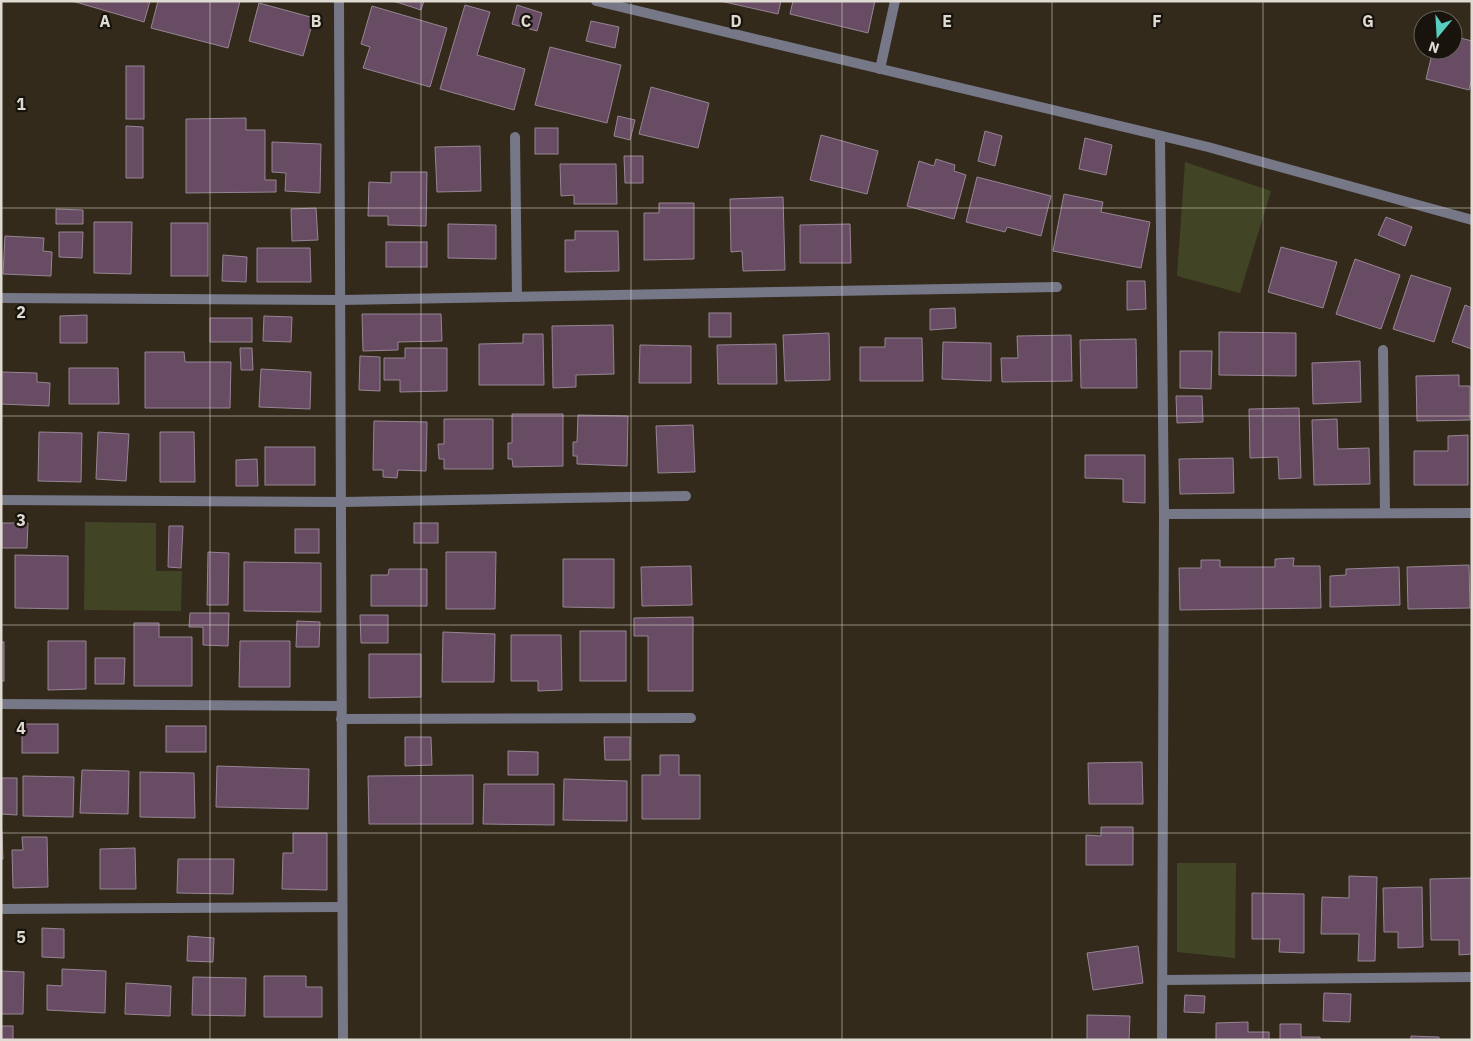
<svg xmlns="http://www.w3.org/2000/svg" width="1473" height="1041" font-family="'IBM Plex Sans',sans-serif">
  <rect width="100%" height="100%" fill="#332a1c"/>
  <g fill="#414526">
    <path d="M 1185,162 L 1271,191 L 1240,293 L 1177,276 Z"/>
    <path d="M 85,522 L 156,523 L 156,571 L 182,571 L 181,611 L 84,610 Z"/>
    <path d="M 1177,863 L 1236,863 L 1235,958 L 1177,952 Z"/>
  </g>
  <g fill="#684c63" stroke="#968593">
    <path d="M 72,1 L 150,1 L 144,22 Z"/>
    <path d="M 158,1 L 240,1 L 228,48 L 151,28 Z"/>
    <path d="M 393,1 L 424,1 L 421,10 Z"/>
    <path d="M 720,1 L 781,1 L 778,14 Z"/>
    <path d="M 793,1 L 875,1 L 868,33 L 790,14 Z"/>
    <path d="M 259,3 L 314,18 L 303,56 L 249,41 Z"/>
    <path d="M 465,5 L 490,12 L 477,55 L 525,69 L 514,110 L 440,89 Z"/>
    <path d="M 517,5 L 542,13 L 537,31 L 512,24 Z"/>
    <path d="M 372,6 L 447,28 L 430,87 L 363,68 L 370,47 L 361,44 Z"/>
    <path d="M 591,21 L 619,27 L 615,48 L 586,41 Z"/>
    <path d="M 1453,36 L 1472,41 L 1472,78 L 1469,90 L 1426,79 L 1433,50 L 1453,50 Z"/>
    <path d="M 550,47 L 621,65 L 607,123 L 535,105 Z"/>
    <rect x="126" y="66" width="18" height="53"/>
    <path d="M 651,87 L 709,103 L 698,148 L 639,134 Z"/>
    <path d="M 618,116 L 635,120 L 630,140 L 614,136 Z"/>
    <path d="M 246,118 L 246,130 L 265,130 L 265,180 L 276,180 L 276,192 L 186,193 L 186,119 Z"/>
    <path d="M 126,126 L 143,127 L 143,178 L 126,178 Z"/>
    <rect x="535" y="128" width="23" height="26"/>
    <path d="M 985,131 L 1002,136 L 995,166 L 978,161 Z"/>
    <path d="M 821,135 L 878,151 L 867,194 L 810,180 Z"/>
    <path d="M 1085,138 L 1112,145 L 1106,175 L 1079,169 Z"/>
    <path d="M 272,142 L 321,144 L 320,193 L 285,191 L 286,173 L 272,172 Z"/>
    <path d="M 480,146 L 481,191 L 437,192 L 435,147 Z"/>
    <path d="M 624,156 L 643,156 L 643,183 L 625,183 Z"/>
    <path d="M 936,159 L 955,165 L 954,171 L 966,175 L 954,219 L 907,206 L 919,161 L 934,166 Z"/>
    <path d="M 560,164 L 616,164 L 617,204 L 574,204 L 574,195 L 561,196 Z"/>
    <path d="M 391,172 L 427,172 L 426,226 L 388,225 L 388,216 L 368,216 L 369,182 L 391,183 Z"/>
    <path d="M 977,177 L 1051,196 L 1041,236 L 1007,227 L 1005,232 L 966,222 Z"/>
    <path d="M 1064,194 L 1103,202 L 1101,212 L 1150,222 L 1141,268 L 1053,251 Z"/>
    <path d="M 783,197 L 785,270 L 743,271 L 742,251 L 731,252 L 730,199 Z"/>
    <path d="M 659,203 L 694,203 L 694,259 L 644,260 L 644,213 L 659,213 Z"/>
    <path d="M 316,208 L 318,240 L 292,241 L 291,209 Z"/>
    <path d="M 56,209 L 83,210 L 83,224 L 56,224 Z"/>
    <path d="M 1386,217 L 1412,227 L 1405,246 L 1378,235 Z"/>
    <path d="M 94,222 L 132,222 L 131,274 L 94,273 Z"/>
    <rect x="171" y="223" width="37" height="53"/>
    <path d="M 448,224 L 496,225 L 496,259 L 448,258 Z"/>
    <path d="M 850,224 L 851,263 L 800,263 L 800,225 Z"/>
    <path d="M 575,231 L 618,231 L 619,271 L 565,272 L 565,240 L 575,240 Z"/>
    <path d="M 59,232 L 83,232 L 82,258 L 59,257 Z"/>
    <path d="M 5,236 L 44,238 L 43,251 L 52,252 L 51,276 L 3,274 Z"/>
    <rect x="386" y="242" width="41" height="25"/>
    <path d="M 1281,247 L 1337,262 L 1323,308 L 1268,292 Z"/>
    <path d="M 257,248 L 310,248 L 311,282 L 257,282 Z"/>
    <path d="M 223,255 L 247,257 L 246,282 L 222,281 Z"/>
    <path d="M 1355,259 L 1400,275 L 1381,329 L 1336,314 Z"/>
    <path d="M 1411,275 L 1451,288 L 1434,342 L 1393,329 Z"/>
    <path d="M 1127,281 L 1145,281 L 1146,309 L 1127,310 Z"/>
    <path d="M 1465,305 L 1472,308 L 1472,349 L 1452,342 Z"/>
    <path d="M 955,308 L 956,328 L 930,330 L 930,309 Z"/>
    <rect x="709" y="313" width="22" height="24"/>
    <path d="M 362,314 L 441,314 L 442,341 L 398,342 L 398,350 L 363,351 Z"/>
    <path d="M 87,315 L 87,343 L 60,343 L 60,316 Z"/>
    <path d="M 264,316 L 292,317 L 291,342 L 263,341 Z"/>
    <rect x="210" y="318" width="42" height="24"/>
    <path d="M 613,325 L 614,374 L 576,375 L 576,387 L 553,388 L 552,326 Z"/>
    <path d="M 1219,332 L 1296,333 L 1296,376 L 1219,375 Z"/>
    <path d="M 829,333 L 830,380 L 785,381 L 783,335 Z"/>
    <path d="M 523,334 L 543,334 L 544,385 L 479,385 L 479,344 L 523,343 Z"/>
    <path d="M 1071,335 L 1072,381 L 1002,382 L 1001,358 L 1018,358 L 1017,336 Z"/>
    <path d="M 885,338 L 922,338 L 923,381 L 860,381 L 860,347 L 885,347 Z"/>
    <path d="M 1136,339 L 1137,388 L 1081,388 L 1080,340 Z"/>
    <path d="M 943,342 L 991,343 L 991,381 L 942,379 Z"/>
    <path d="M 776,344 L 777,384 L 718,384 L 717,345 Z"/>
    <path d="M 640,345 L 691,346 L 691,383 L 639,383 Z"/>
    <path d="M 240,348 L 252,348 L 253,370 L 241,370 Z"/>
    <path d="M 405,348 L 447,348 L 447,391 L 400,392 L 400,380 L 384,380 L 384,358 L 405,358 Z"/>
    <path d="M 1180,351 L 1212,351 L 1211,389 L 1180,388 Z"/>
    <path d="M 145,352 L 184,352 L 185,362 L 231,362 L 230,408 L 145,408 Z"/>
    <path d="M 360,356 L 380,357 L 380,391 L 359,390 Z"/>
    <path d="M 1360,361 L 1361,402 L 1313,404 L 1312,363 Z"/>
    <path d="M 69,368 L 118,368 L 119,404 L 69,404 Z"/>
    <path d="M 261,369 L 311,372 L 310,409 L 259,407 Z"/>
    <path d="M 1,372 L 37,373 L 37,382 L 50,383 L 49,406 L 1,404 Z"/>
    <path d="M 1459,375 L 1459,386 L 1470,386 L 1470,420 L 1417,421 L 1416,376 Z"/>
    <path d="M 1176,396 L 1202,396 L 1203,422 L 1177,423 Z"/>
    <path d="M 1299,408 L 1301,478 L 1279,479 L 1278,457 L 1250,458 L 1249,409 Z"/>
    <path d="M 512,414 L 563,414 L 563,466 L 513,467 L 512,459 L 508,459 L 508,443 L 512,443 Z"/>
    <path d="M 578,415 L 628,416 L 627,466 L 577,464 L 577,456 L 573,456 L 573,442 L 577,442 Z"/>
    <path d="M 444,419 L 493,419 L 493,469 L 444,469 L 444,459 L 439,459 L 438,444 L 444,444 Z"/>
    <path d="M 1337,419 L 1338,449 L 1369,448 L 1370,484 L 1314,485 L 1312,420 Z"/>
    <path d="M 374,421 L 427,422 L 426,471 L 398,470 L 397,478 L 383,477 L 383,470 L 373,470 Z"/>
    <path d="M 693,425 L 695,472 L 658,473 L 656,426 Z"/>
    <path d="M 39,432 L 82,433 L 81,482 L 38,481 Z"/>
    <path d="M 98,432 L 129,434 L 126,481 L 96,479 Z"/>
    <path d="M 160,432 L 194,432 L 195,482 L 160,482 Z"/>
    <path d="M 1468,435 L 1468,485 L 1414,485 L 1414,451 L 1448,451 L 1448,436 Z"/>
    <rect x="265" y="447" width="50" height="38"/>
    <path d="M 1085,455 L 1145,455 L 1145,503 L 1123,502 L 1123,479 L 1085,478 Z"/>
    <path d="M 1233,458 L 1234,493 L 1180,494 L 1179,459 Z"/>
    <path d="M 257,459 L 258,486 L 236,486 L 236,460 Z"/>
    <path d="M 2,523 L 28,523 L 27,548 L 2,548 Z"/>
    <rect x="414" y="523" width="24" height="20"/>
    <path d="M 169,526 L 183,526 L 181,568 L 168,567 Z"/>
    <rect x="295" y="529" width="24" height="24"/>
    <path d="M 208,552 L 229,553 L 228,605 L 207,605 Z"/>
    <path d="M 446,552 L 496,552 L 495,609 L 446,609 Z"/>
    <path d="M 15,555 L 68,556 L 68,609 L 15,608 Z"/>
    <path d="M 1294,558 L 1293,566 L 1320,566 L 1321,608 L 1180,610 L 1179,568 L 1201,568 L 1201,560 L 1220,560 L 1220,567 L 1275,567 L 1275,559 Z"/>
    <path d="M 563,559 L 614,559 L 614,608 L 563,607 Z"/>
    <path d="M 244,562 L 321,563 L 321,612 L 244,611 Z"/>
    <path d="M 1469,565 L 1470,608 L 1408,609 L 1407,567 Z"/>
    <path d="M 691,566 L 692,605 L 642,606 L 641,567 Z"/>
    <path d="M 1399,567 L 1400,605 L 1330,607 L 1330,576 L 1346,575 L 1346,569 Z"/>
    <path d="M 389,569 L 427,569 L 427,606 L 371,606 L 371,575 L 388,575 Z"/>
    <path d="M 190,613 L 229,613 L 228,646 L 203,645 L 203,627 L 189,627 Z"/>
    <path d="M 360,615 L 388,615 L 388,643 L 361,643 Z"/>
    <path d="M 693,617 L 693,691 L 648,691 L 648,636 L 634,636 L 634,618 Z"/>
    <path d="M 297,621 L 320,622 L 319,647 L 296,647 Z"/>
    <path d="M 134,623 L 159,623 L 159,637 L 192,637 L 192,686 L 134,686 Z"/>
    <rect x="580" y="631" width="46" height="50"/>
    <path d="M 443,632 L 495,634 L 494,682 L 442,682 Z"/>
    <path d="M 511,635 L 561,635 L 562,690 L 538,691 L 538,681 L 511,681 Z"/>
    <path d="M 48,641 L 86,641 L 86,689 L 48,690 Z"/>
    <path d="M 240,641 L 290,641 L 290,687 L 239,687 Z"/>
    <rect x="1" y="642" width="3" height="39"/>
    <path d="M 369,654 L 421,654 L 421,697 L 369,698 Z"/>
    <path d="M 95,658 L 125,658 L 124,684 L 95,684 Z"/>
    <rect x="22" y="724" width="36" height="29"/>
    <rect x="166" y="726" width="40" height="26"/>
    <path d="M 405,737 L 431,737 L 432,765 L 405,766 Z"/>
    <path d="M 604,737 L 630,737 L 630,760 L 605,760 Z"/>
    <path d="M 508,751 L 538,752 L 538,775 L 508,775 Z"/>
    <path d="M 660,755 L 679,755 L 679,775 L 700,775 L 700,819 L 642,819 L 642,775 L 660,775 Z"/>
    <path d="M 1142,762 L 1143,804 L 1089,804 L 1088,763 Z"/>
    <path d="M 217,766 L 309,769 L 308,809 L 216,807 Z"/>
    <path d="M 82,770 L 129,771 L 128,814 L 80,813 Z"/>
    <path d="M 140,772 L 194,773 L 195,818 L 140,817 Z"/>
    <path d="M 473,775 L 473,824 L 369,824 L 368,776 Z"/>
    <path d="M 23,776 L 74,777 L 73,817 L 23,816 Z"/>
    <path d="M 1,778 L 17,778 L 17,815 L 1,814 Z"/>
    <path d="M 564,779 L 627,781 L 627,821 L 563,820 Z"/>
    <path d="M 484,784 L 554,784 L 554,825 L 483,824 Z"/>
    <path d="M 1101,827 L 1133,827 L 1133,865 L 1086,865 L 1086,835 L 1101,836 Z"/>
    <path d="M 1,831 L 2,831 L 3,859 L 1,859 Z"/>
    <path d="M 293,833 L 327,833 L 327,890 L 282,889 L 283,853 L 293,853 Z"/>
    <path d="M 22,837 L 47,837 L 48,887 L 13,888 L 12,850 L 23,850 Z"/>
    <path d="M 135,848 L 136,889 L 100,889 L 100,849 Z"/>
    <path d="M 178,859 L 234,859 L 233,894 L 177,893 Z"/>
    <path d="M 1349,876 L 1377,877 L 1375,961 L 1358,961 L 1359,934 L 1321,934 L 1322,897 L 1349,898 Z"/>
    <path d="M 1472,878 L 1472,954 L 1459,955 L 1459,940 L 1431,940 L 1430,879 Z"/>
    <path d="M 1422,887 L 1423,947 L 1398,948 L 1398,932 L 1384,932 L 1383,888 Z"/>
    <path d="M 1252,893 L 1304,894 L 1304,953 L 1279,952 L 1280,939 L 1252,939 Z"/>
    <path d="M 42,928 L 64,929 L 64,958 L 42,957 Z"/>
    <path d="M 188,936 L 214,938 L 213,962 L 187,961 Z"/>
    <path d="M 1138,946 L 1143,983 L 1093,990 L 1087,953 Z"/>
    <path d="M 62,969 L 106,971 L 105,1013 L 47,1010 L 47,985 L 62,986 Z"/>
    <path d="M 1,971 L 24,972 L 23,1014 L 1,1014 Z"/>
    <path d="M 264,976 L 306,976 L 306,987 L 322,987 L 322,1017 L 264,1017 Z"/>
    <path d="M 193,977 L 246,978 L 245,1016 L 192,1015 Z"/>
    <path d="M 126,983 L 171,986 L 170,1016 L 125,1014 Z"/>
    <path d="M 1324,993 L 1351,994 L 1350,1022 L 1323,1021 Z"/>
    <path d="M 1185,995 L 1205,996 L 1204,1013 L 1184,1012 Z"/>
    <path d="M 1087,1015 L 1130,1016 L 1129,1040 L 1087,1040 Z"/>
    <path d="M 1248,1022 L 1248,1032 L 1269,1032 L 1269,1040 L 1216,1040 L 1216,1023 Z"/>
    <path d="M 1280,1024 L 1301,1024 L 1301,1037 L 1320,1037 L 1320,1040 L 1280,1040 Z"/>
    <rect x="1" y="1026" width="12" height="14"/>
    <path d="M 1411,1036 L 1439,1037 L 1439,1040 L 1411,1040 Z"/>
  </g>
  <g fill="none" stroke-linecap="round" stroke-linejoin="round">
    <g stroke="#767887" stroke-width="10">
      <path d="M 515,137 L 517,297"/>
      <path d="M 1383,350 L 1385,513"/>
    </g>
    <g stroke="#767887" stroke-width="10">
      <path d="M 339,1 L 343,1040"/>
      <path d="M 596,1 L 1208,147 L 1472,220"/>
      <path d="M 880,69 L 895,1"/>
      <path d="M 1160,136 L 1164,514 L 1162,1040"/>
      <path d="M 1,298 L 341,300 L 1057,287"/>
      <path d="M 1,500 L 342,502 L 686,496"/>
      <path d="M 1164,514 L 1472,513"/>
      <path d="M 1,704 L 341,706"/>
      <path d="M 341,719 L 691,718"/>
      <path d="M 1,909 L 341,907"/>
      <path d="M 1163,980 L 1472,977"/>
    </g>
  </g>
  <path fill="none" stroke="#e0dbd2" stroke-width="1" stroke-opacity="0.55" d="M 210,1 L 210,1040M 421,1 L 421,1040M 631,1 L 631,1040M 842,1 L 842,1040M 1052,1 L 1052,1040M 1263,1 L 1263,1040M 1,208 L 1472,208M 1,416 L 1472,416M 1,625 L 1472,625M 1,833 L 1472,833"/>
  <g font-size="16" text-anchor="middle" font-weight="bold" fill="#e0dbd2" stroke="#18140d" stroke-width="4.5" stroke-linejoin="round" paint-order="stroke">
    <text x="105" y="27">A</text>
    <text x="316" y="27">B</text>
    <text x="526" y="27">C</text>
    <text x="736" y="27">D</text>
    <text x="947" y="27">E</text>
    <text x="1157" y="27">F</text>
    <text x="1368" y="27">G</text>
    <text x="21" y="110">1</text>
    <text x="21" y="318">2</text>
    <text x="21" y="526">3</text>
    <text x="21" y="734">4</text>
    <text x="21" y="943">5</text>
  </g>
  <rect width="1473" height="1041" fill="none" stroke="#e0dbd2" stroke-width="5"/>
  <g transform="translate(1438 35) rotate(198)"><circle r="24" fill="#18140d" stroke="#68645c"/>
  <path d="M0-4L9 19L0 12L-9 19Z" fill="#58cec0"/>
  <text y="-8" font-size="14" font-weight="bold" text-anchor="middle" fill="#e0dbd2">N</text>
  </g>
</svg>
